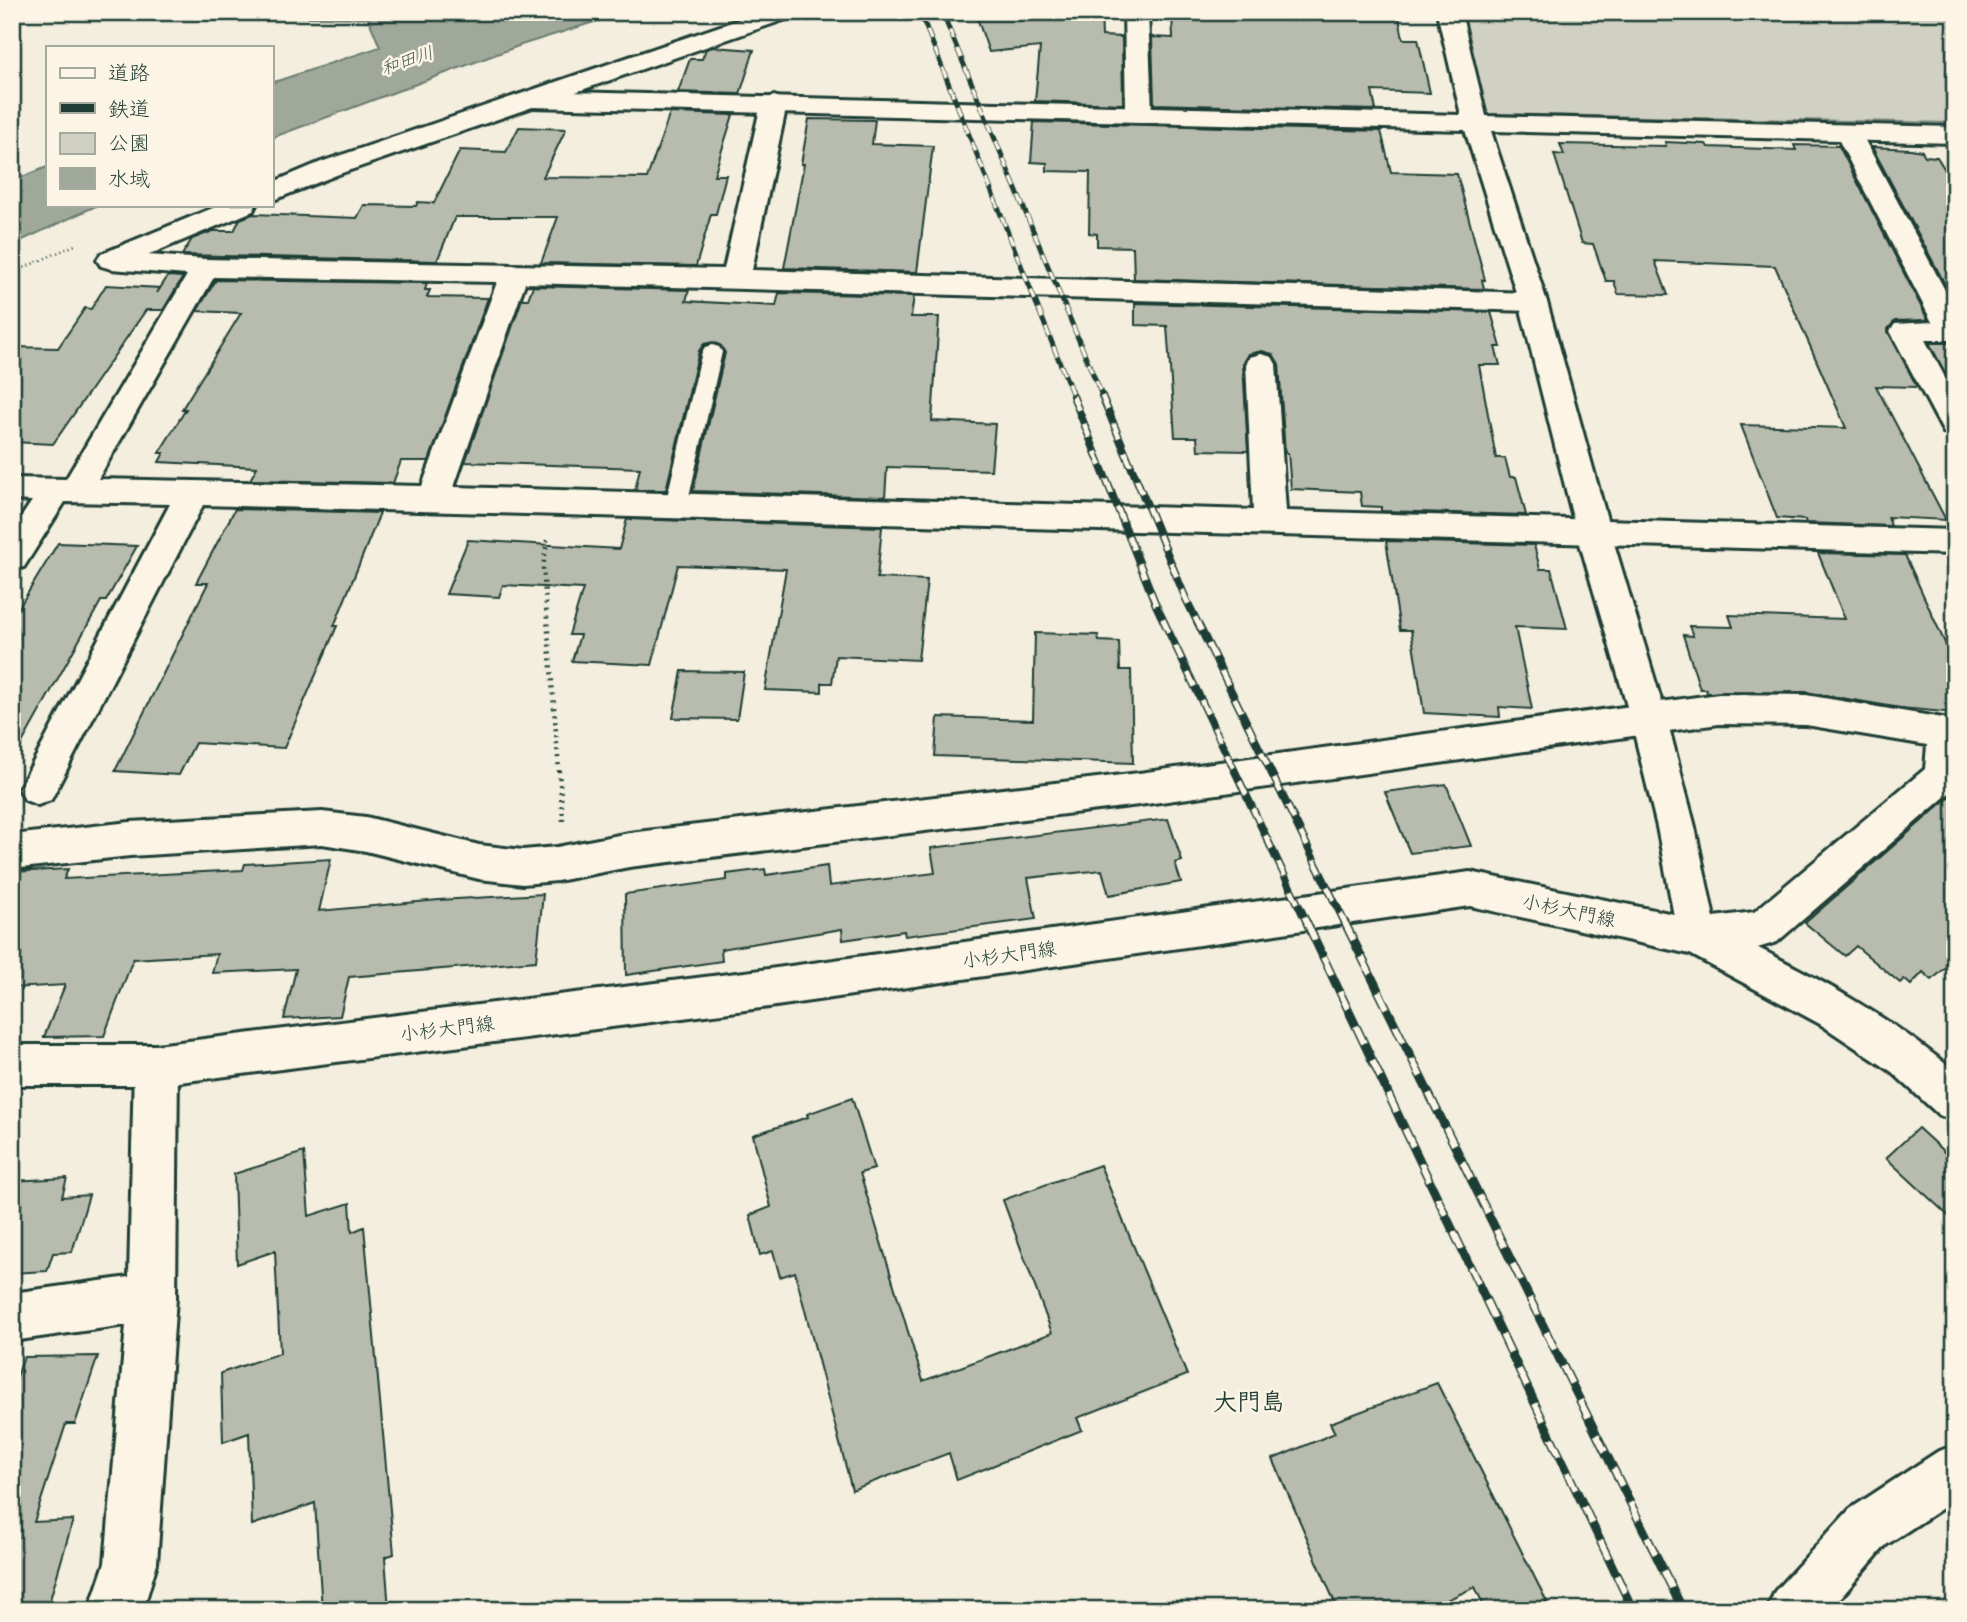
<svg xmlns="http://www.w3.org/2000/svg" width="1967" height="1622" font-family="'Patrick Hand','Klee One',sans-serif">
  <rect width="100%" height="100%" fill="#f3eede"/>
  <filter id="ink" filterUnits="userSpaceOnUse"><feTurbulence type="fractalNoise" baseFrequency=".0143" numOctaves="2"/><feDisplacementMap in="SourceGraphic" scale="14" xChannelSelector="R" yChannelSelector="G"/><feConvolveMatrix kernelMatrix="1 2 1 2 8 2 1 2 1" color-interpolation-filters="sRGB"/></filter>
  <g filter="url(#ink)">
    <path fill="#d0d1c2" stroke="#78877b" stroke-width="2" d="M 1457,12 L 1955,12 L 1955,123 L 1486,114 Z"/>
    <g fill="#a0a89b" stroke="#6c7d72" stroke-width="2">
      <path d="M 12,12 L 626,12 L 521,45 L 271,138 L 271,83 L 380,47 L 368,18 Z"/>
      <path d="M 47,167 L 47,205 L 98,205 L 12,245 L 12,181 Z"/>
    </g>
    <g fill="#b8bcae" stroke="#1f3d34" stroke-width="2">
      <path d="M 975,12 L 1101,12 L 1102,36 L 1122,37 L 1123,104 L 1035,101 L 1040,47 L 989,52 Z"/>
      <path d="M 1172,12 L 1398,12 L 1403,39 L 1418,39 L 1430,93 L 1372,91 L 1376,110 L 1154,104 L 1152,37 L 1173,38 Z"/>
      <path d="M 713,47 L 754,50 L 740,94 L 678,92 L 690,59 L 702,59 L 706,49 Z"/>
      <path d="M 670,113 L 733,115 L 714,175 L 726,175 L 716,214 L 711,214 L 696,266 L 541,263 L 558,217 L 455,217 L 437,261 L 182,255 L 192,239 L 213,231 L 234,231 L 240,219 L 253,214 L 357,218 L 364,205 L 416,206 L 418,202 L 434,203 L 460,150 L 506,152 L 519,127 L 566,129 L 543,177 L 647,178 Z"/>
      <path d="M 809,119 L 875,120 L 872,144 L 933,146 L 917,272 L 784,268 L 804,164 L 801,164 Z"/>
      <path d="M 1034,122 L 1381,131 L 1391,172 L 1457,174 L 1485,280 L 1482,280 L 1484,289 L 1134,279 L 1133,247 L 1097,246 L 1097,234 L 1089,233 L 1090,172 L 1047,171 L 1047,163 L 1031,162 Z"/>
      <path d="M 1665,142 L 1706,144 L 1708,147 L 1796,150 L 1794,145 L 1839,146 L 1928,320 L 1895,321 L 1888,329 L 1917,387 L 1876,386 L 1946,520 L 1888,517 L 1891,526 L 1806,523 L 1805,520 L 1777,518 L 1741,425 L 1846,428 L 1775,266 L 1655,261 L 1668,295 L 1618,294 L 1614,281 L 1606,281 L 1593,244 L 1582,243 L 1554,154 L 1564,155 L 1560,144 L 1666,146 Z"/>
      <path d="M 1872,147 L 1911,149 L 1922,151 L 1925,156 L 1937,157 L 1955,186 L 1955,303 Z"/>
      <path d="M 168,276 L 183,277 L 163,310 L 146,310 L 53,444 L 12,442 L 12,347 L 58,348 L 85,308 L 91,309 L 106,285 L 160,288 L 157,293 Z"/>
      <path d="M 216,280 L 427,283 L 425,290 L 430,290 L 427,297 L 488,298 L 429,461 L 401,461 L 393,483 L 250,480 L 257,467 L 159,462 L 164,453 L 159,453 L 186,409 L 182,409 L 241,313 L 197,311 Z"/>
      <path d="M 533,286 L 689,290 L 686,301 L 776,306 L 779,293 L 914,296 L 911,317 L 939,317 L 932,421 L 995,424 L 991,470 L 887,467 L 885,497 L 693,491 L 725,353 L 721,346 L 713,342 L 704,344 L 699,351 L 666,490 L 635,490 L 640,468 L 465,462 L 522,299 L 528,299 Z"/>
      <path d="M 1135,303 L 1491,312 L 1501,347 L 1495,347 L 1500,365 L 1479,365 L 1496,458 L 1505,458 L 1510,477 L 1516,477 L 1526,515 L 1381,511 L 1381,507 L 1362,506 L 1360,492 L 1291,489 L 1288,453 L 1285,453 L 1279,364 L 1273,354 L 1262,351 L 1249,354 L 1243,364 L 1248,451 L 1198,450 L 1197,437 L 1175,437 L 1167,326 L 1135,325 Z"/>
      <path d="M 1929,343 L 1955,343 L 1955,389 L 1954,389 Z"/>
      <path d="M 235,509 L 380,513 L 334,626 L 337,626 L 284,748 L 195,743 L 179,775 L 115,771 L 208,583 L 196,583 Z"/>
      <path d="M 627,519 L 882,527 L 877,578 L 927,580 L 918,660 L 836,656 L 832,683 L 822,683 L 822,692 L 765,690 L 786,569 L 678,565 L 652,665 L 572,661 L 580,635 L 569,635 L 583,589 L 503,585 L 499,597 L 446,594 L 468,540 L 619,549 Z"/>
      <path d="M 1386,541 L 1534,545 L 1540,569 L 1551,569 L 1567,629 L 1515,627 L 1532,709 L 1499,707 L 1500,717 L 1424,713 L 1411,630 L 1400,630 Z"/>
      <path d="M 58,543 L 137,546 L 106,601 L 101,601 L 12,761 L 12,619 Z"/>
      <path d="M 1818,553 L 1905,555 L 1955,665 L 1955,713 L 1901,708 L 1806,692 L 1707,693 L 1706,689 L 1700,689 L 1683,635 L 1693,636 L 1689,626 L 1733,627 L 1729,615 L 1845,619 Z"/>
      <path d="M 1035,633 L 1098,635 L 1099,641 L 1119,642 L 1120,670 L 1131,670 L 1133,763 L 935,756 L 938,717 L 1033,720 Z"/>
      <path d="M 682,671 L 744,672 L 737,719 L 673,718 Z"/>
      <path d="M 1446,784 L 1471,846 L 1410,853 L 1385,792 Z"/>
      <path d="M 1955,792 L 1955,959 L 1932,980 L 1923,972 L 1911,985 L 1904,979 L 1900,983 L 1856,946 L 1845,956 L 1805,923 Z"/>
      <path d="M 1168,819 L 1182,861 L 1175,863 L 1181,882 L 1109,895 L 1102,870 L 1028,878 L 1036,919 L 905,936 L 904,931 L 843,940 L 842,929 L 721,949 L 722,961 L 626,975 L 625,894 L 727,880 L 727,874 L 765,869 L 766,875 L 827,866 L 829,886 L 935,873 L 931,848 Z"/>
      <path d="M 331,859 L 319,911 L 439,900 L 543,894 L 536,961 L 349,977 L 340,1016 L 284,1019 L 296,969 L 212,973 L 217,954 L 133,959 L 104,1036 L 44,1037 L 65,985 L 12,988 L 12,872 L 68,869 L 64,879 L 243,870 L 245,864 Z"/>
      <path d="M 852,1098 L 874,1169 L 860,1173 L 923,1381 L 1052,1333 L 1003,1200 L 1100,1165 L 1187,1375 L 1077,1418 L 1082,1430 L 957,1480 L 949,1453 L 852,1490 L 795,1272 L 780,1277 L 773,1251 L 760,1255 L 750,1215 L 771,1207 L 753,1135 L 808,1117 L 807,1114 Z"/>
      <path d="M 1918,1128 L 1955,1162 L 1955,1222 L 1886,1158 Z"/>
      <path d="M 304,1152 L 309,1216 L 350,1203 L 352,1232 L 364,1227 L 394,1554 L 385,1557 L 389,1610 L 322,1610 L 315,1503 L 252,1525 L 249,1433 L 223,1442 L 221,1373 L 280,1353 L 275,1251 L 237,1264 L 234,1174 Z"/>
      <path d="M 67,1178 L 62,1197 L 89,1195 L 72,1252 L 53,1253 L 47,1271 L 12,1273 L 12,1181 Z"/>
      <path d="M 98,1356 L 75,1424 L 66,1424 L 34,1522 L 73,1520 L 47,1610 L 12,1610 L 12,1390 L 24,1357 Z"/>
      <path d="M 1437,1383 L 1551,1610 L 1486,1610 L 1475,1587 L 1425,1610 L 1338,1610 L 1273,1459 L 1335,1433 L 1330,1423 Z"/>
    </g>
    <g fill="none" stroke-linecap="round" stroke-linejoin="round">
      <defs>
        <path id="service" d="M 712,345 L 719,347 L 722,352 L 687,505 L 684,511 L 676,513 L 668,511 L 665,505 L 702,352 L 705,347 Z"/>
        <g id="minor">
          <path d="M 761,12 L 796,12 L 792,17 L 339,174 L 271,201 L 271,183 L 321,162 Z"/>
          <path d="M 1124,12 L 1148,12 L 1152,113 L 1148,118 L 1139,121 L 1130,118 L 1126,113 Z"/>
          <path d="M 774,96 L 783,99 L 787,104 L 752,270 L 1533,293 L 1543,296 L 1547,302 L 1543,308 L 1533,311 L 525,283 L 454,487 L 1253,510 L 1246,364 L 1250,357 L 1261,354 L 1272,357 L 1276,364 L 1286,511 L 1955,530 L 1955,554 L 203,505 L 51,800 L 38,805 L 25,800 L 19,789 L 170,504 L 65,502 L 24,567 L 12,570 L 12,531 L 32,501 L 12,500 L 12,478 L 66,479 L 187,275 L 111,269 L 101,266 L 97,260 L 101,254 L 220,205 L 256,205 L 253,211 L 148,255 L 205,259 L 724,269 L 761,104 L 765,99 ZM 214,277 L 497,282 L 422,486 L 98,479 Z"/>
          <path d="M 1848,125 L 1857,128 L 1861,133 L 1955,309 L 1955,340 L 1925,340 L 1955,396 L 1955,437 L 1944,433 L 1890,331 L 1895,324 L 1932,322 L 1835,133 L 1839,128 Z"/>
          <path d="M 1719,694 L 1806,695 L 1955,720 L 1955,788 L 1777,942 C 1751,951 1710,960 1684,950 L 1678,937 L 1684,924 L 1698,919 L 1754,912 L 1925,769 L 1927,745 L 1806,725 L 1719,724 L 1139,805 L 629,867 L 557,881 L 523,884 L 479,879 L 366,851 L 322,844 L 130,856 L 12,869 L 12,835 L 130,822 L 322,812 L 366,817 L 479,845 L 523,850 L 557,847 L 629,833 L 1139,773 Z"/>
          <path d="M 156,1045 L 171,1051 L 178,1065 L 176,1298 L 157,1563 L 143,1610 L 89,1610 L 105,1563 L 126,1325 L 12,1341 L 12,1293 L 129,1277 L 134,1065 L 141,1051 Z"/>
        </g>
        <path id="tertiary" d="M 1437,12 L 1461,12 L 1486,116 L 1955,127 L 1955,143 L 1491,131 L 1547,302 L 1610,530 L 1667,720 L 1695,827 L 1718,937 L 1712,950 L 1698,955 L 1684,950 L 1678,937 L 1657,827 L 1631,720 L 1576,530 L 1519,302 L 1465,130 L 531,107 L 522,104 L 518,99 L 522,94 L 531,91 L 1461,115 Z"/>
        <path id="secondary" d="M 1470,872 L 1698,919 L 1712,924 C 1797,968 1882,1009 1955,1072 L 1955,1121 L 1939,1115 L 1892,1072 L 1820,1024 L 1690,954 L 1470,906 L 769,1007 L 156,1085 L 12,1085 L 12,1045 L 156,1045 L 769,969 Z"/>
        <path id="primary" d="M 1955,1445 L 1955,1500 L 1886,1545 L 1830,1610 L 1767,1610 L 1775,1591 L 1850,1509 L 1937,1452 Z"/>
      </defs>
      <use href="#service" stroke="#1f3d34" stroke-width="6"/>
      <use href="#minor" stroke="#1f3d34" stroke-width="6"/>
      <use href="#tertiary" stroke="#1f3d34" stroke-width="6"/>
      <use href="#secondary" stroke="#1f3d34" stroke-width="6"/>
      <use href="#primary" stroke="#1f3d34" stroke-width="6"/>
      <path stroke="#1f3d34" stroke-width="2.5" stroke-dasharray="1 3.5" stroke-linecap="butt" d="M 12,273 L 75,245"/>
      <path stroke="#1f3d34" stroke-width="4.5" stroke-dasharray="2 5" stroke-linecap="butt" d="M 547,540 L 543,568 L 563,821"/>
      <use href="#service" fill="#fcf5e5" fill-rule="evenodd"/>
      <use href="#minor" fill="#fcf5e5" fill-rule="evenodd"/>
      <use href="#tertiary" fill="#fcf5e5" fill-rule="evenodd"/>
      <use href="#secondary" fill="#fcf5e5" fill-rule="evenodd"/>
      <use href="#primary" fill="#fcf5e5" fill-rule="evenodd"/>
      <defs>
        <g id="rail-far2">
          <path d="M 920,12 L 1074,398"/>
          <path d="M 942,12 L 1103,398"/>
        </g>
        <g id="rail-far1">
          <path d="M 1073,396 L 1156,605 L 1308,925"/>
          <path d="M 1102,396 L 1186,599 L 1346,925"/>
        </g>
        <g id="rail">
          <path d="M 1307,923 L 1633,1610"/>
          <path d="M 1345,923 L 1683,1610"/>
        </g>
      </defs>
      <use href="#rail-far2" stroke="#1f3d34" stroke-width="5"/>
      <use href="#rail-far1" stroke="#1f3d34" stroke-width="8"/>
      <use href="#rail" stroke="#1f3d34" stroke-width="9"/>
      <use href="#rail-far2" stroke="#fcf5e5" stroke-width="3.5" stroke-dasharray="10" stroke-linecap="butt"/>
      <use href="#rail-far1" stroke="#fcf5e5" stroke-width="5" stroke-dasharray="15" stroke-linecap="butt"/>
      <use href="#rail" stroke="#fcf5e5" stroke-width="6" stroke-dasharray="19" stroke-linecap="butt"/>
    </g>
  </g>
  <g text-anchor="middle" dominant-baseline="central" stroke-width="5" stroke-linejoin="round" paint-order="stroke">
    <g font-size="18" font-style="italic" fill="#465d53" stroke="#fcf5e5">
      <text transform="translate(407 60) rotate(-19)">和田川</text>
    </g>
    <g font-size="19" fill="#1f3d34" stroke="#fcf5e5">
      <text transform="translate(1569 910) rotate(12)">小杉大門線</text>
      <text transform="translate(1009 954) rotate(-8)">小杉大門線</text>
      <text transform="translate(447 1028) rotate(-7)">小杉大門線</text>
    </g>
    <g font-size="24" font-weight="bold" fill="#1f3d34" stroke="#fcf5e5">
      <text x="1249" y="1401">大門島</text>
    </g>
  </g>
  <rect width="1967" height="1622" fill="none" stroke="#fcf5e5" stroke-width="42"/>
  <rect x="21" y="21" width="1925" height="1580" fill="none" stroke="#1f3d34" stroke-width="2.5" filter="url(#ink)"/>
  <rect x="46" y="46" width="228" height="161" fill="#fcf5e5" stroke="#a4ab9e" stroke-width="2"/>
  <rect x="60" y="68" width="35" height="10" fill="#fcf5e5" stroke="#a4ab9e" stroke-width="2"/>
  <text x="108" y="80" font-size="21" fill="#1f3d34">道路</text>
  <rect x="60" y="103" width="35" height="10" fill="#1f3d34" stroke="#a4ab9e" stroke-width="2"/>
  <text x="108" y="116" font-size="21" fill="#1f3d34">鉄道</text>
  <rect x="60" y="133" width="35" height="21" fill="#d0d1c2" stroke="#a4ab9e" stroke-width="2"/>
  <text x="108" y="150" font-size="21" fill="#1f3d34">公園</text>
  <rect x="60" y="168" width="35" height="21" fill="#a0a89b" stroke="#a4ab9e" stroke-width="2"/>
  <text x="108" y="186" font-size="21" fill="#1f3d34">水域</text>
</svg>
